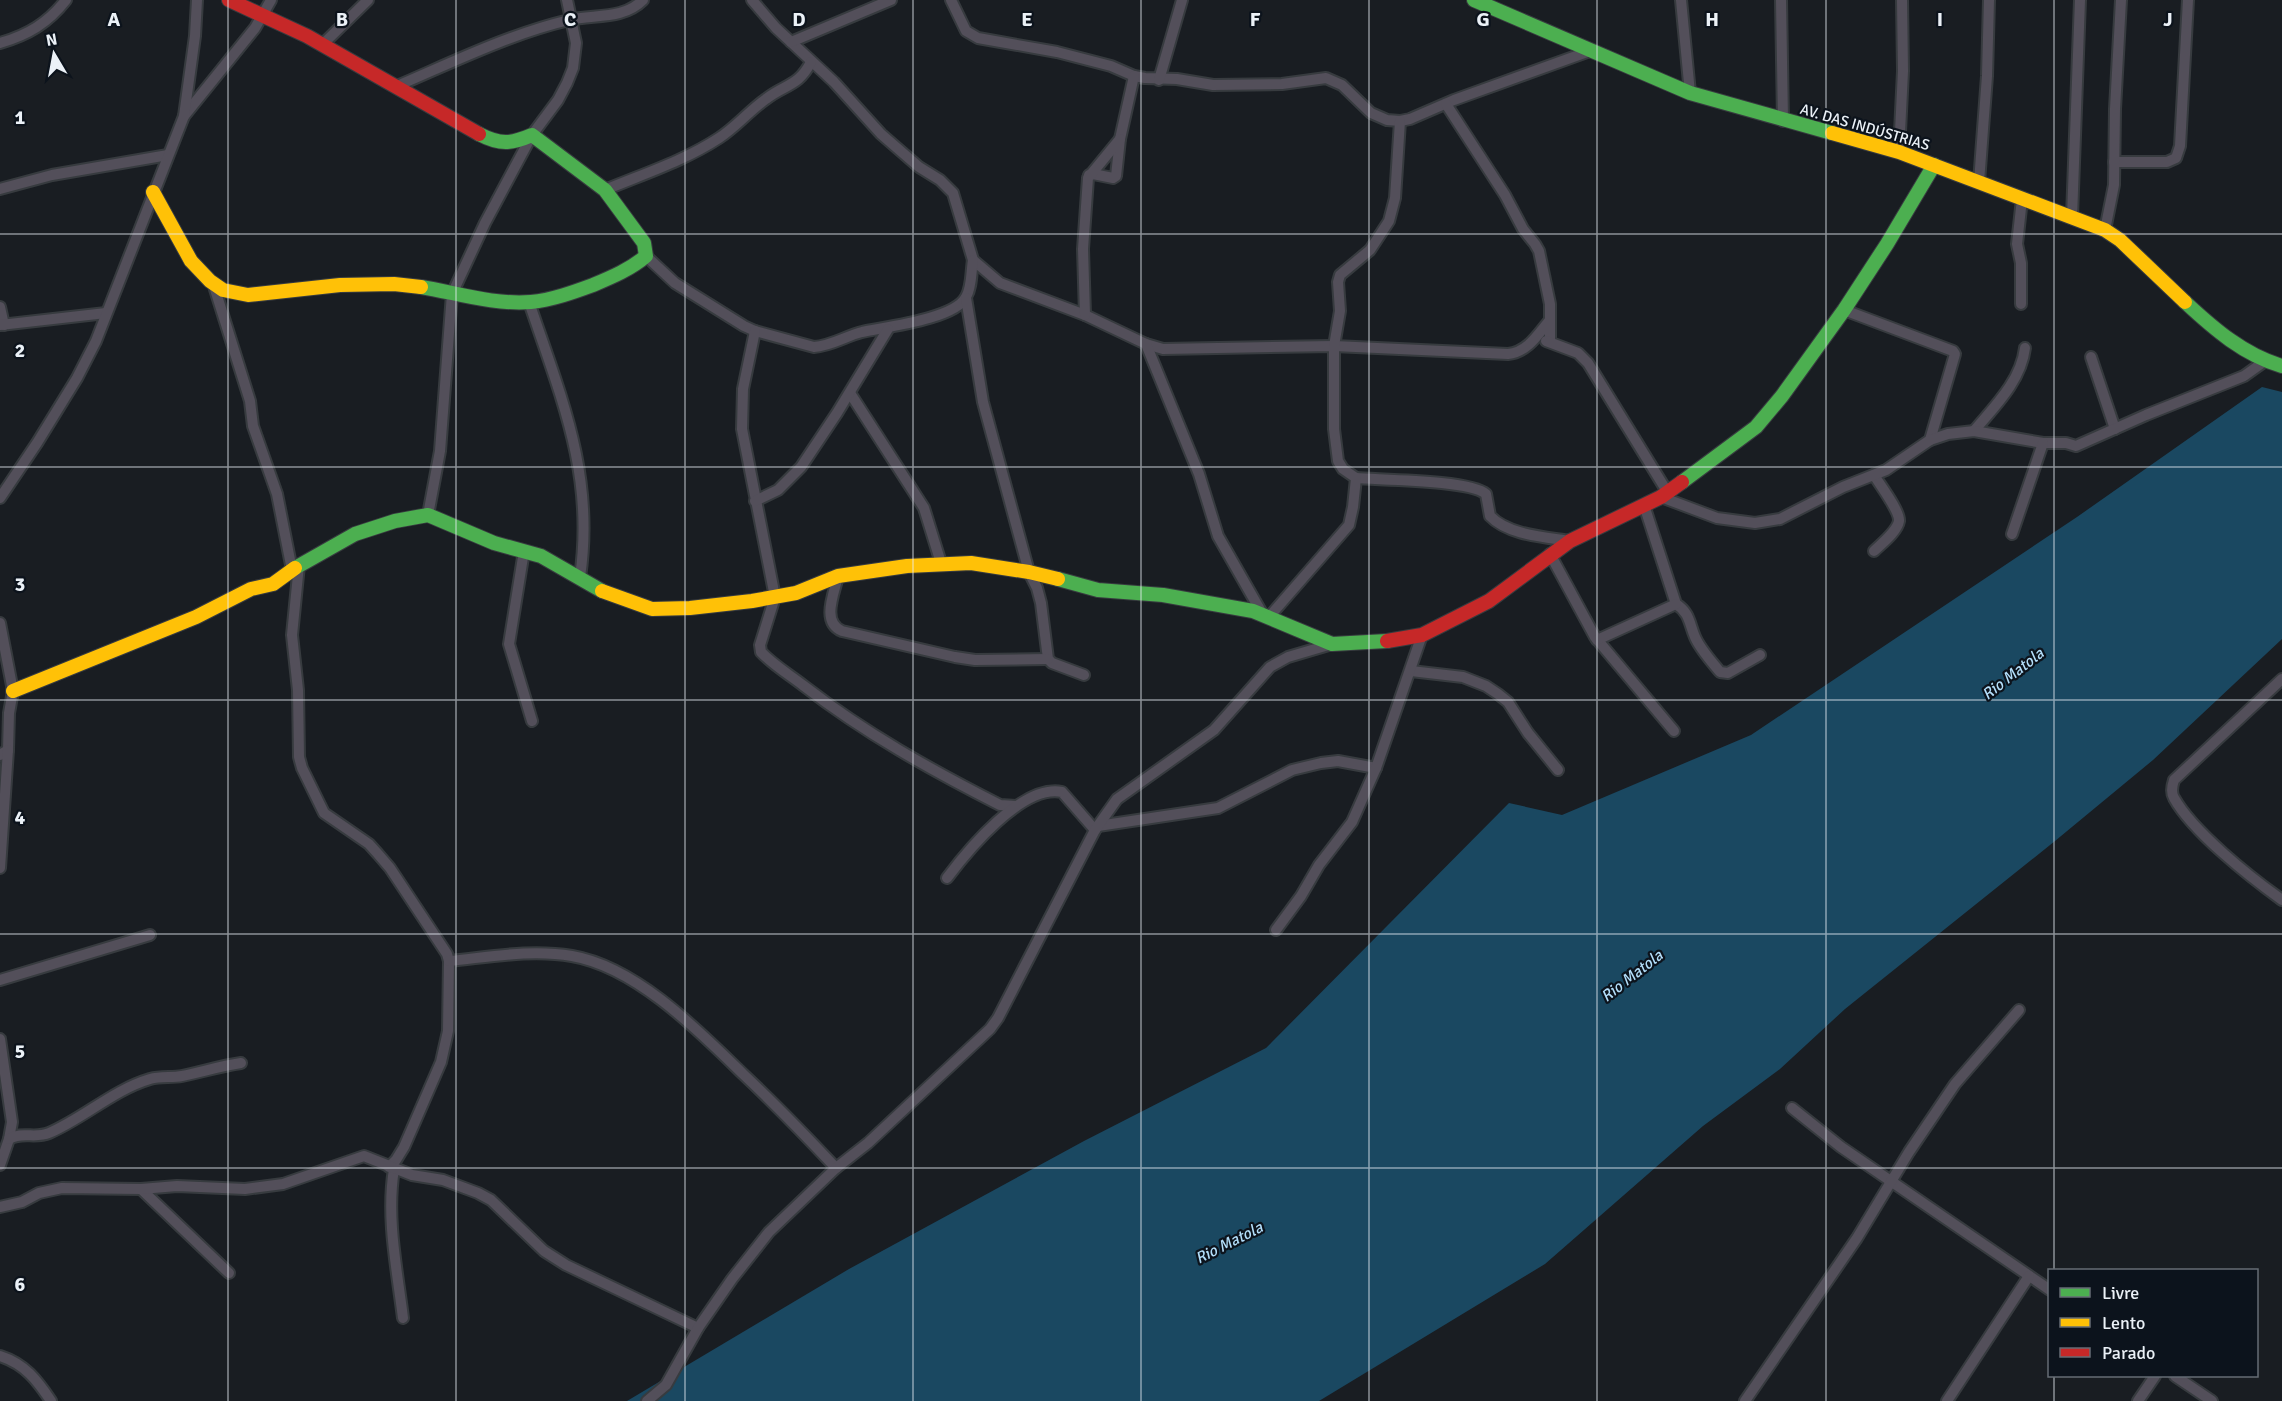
<svg xmlns="http://www.w3.org/2000/svg" width="2282" height="1401" font-family="Signika,sans-serif">
  <rect width="100%" height="100%" fill="#191d22"/>
  <path fill="#1a4861" d="M 2262,387 L 2282,392 L 2282,639 L 2153,760 L 2055,841 L 1845,1009 L 1780,1069 L 1703,1126 L 1545,1264 L 1319,1401 L 627,1401 L 849,1269 L 1084,1141 L 1266,1048 L 1509,803 L 1562,815 L 1751,735 L 2077,517 Z"/>
  <g fill="none" stroke-linecap="round" stroke-linejoin="round">
    <defs>
      <g id="street">
        <path d="M 752,0 L 776,28 L 834,82 L 881,134 L 919,167 L 940,180 L 953,193 L 973,260 L 1000,283 L 1085,315 L 1146,344 L 1163,349 L 1334,346 L 1508,354 C 1528,352 1538,334 1550,320"/>
        <path d="M 951,0 L 966,31 L 978,38 L 1057,52 L 1111,66 L 1134,76 L 1145,78 L 1177,79 L 1213,85 L 1282,84 L 1326,78 L 1342,85 L 1371,113 L 1387,120 L 1400,121 L 1410,119 L 1454,100 L 1590,51"/>
        <path d="M 1681,0 L 1690,93"/>
        <path d="M 1781,0 L 1783,121"/>
        <path d="M 791,42 L 891,0"/>
        <path d="M 0,43 C 28,35 48,23 66,0"/>
        <path d="M 323,44 L 368,0"/>
        <path d="M 1159,80 L 1182,0"/>
        <path d="M 397,86 C 453,62 510,34 569,20 C 594,14 623,20 643,0"/>
        <path d="M 1446,104 L 1505,195 L 1523,229 L 1535,244 L 1539,251 L 1550,304 L 1550,341"/>
        <path d="M 184,116 L 255,28 L 271,0"/>
        <path d="M 1899,152 L 1903,71 L 1902,0"/>
        <path d="M 2114,162 L 2167,162 L 2176,158 L 2180,146 L 2188,0"/>
        <path d="M 1089,175 L 1093,174 L 1113,178 L 1116,176 L 1120,139 L 1134,76"/>
        <path d="M 1979,182 L 1987,76 L 1989,0"/>
        <path d="M 0,189 L 52,175 L 168,155"/>
        <path d="M 605,190 C 643,174 684,161 719,138 C 736,127 749,111 766,99 C 785,84 798,87 811,62"/>
        <path d="M 2072,217 L 2080,0"/>
        <path d="M 2105,230 L 2114,185 L 2115,109 L 2121,0"/>
        <path d="M 646,256 L 675,283 L 744,326 L 755,331 L 814,347 C 831,346 846,336 862,332 C 885,327 955,319 966,297 C 972,287 971,272 973,260"/>
        <path d="M 213,283 L 250,401 L 253,426 L 277,494 L 292,570"/>
        <path d="M 966,298 L 983,402 L 1029,572 L 1037,588 L 1041,603 L 1048,659 L 1052,663 L 1084,675"/>
        <path d="M 529,302 C 561,397 595,475 580,577"/>
        <path d="M 2021,304 L 2021,263 L 2017,244 L 2022,199"/>
        <path d="M 0,307 L 4,325"/>
        <path d="M 1844,310 L 1953,351 L 1955,354 L 1930,440"/>
        <path d="M 1085,315 L 1083,249 L 1088,178 L 1120,139"/>
        <path d="M 0,325 L 106,313"/>
        <path d="M 755,331 L 743,389 L 742,429 L 775,597 L 760,645 L 761,652 C 773,665 790,675 804,686 C 865,733 931,770 1000,805 L 1016,806"/>
        <path d="M 1546,341 L 1578,353 L 1588,363 L 1668,493"/>
        <path d="M 1146,344 L 1199,474 L 1218,536 L 1263,615"/>
        <path d="M 2091,357 L 2115,429"/>
        <path d="M 850,393 L 924,508 L 941,563"/>
        <path d="M 1974,431 C 1994,407 2021,381 2025,348"/>
        <path d="M 1874,475 C 1880,485 1900,511 1899,521 C 1897,532 1881,544 1874,551"/>
        <path d="M 1356,478 C 1382,480 1470,480 1486,494 L 1490,516 C 1508,535 1545,537 1570,541"/>
        <path d="M 1661,497 L 1717,518 L 1755,523 L 1780,519 L 1843,487 L 1886,470 L 1930,440 L 1948,434 L 1974,431 L 2043,443 L 2066,443 L 2076,446 L 2146,415 L 2244,376 L 2265,361"/>
        <path d="M 0,498 L 37,443 L 77,378 L 96,341 L 184,116 L 195,36 L 197,0"/>
        <path d="M 755,501 L 778,490 L 801,467 L 837,413 L 888,329"/>
        <path d="M 1644,505 L 1676,604 C 1690,613 1689,623 1695,637 C 1700,649 1712,662 1720,672 L 1728,673 L 1760,655"/>
        <path d="M 428,515 L 440,451 L 452,294 L 485,223 L 532,135 L 558,100 L 567,83 L 573,68 L 576,43 L 567,0"/>
        <path d="M 2012,534 L 2043,443"/>
        <path d="M 524,551 L 509,644 L 532,721"/>
        <path d="M 1550,554 L 1595,637 L 1674,731"/>
        <path d="M 299,565 L 292,635 L 298,690 L 299,757 L 302,768 L 324,813 L 369,844 L 378,854 L 390,868 L 447,954 L 449,961 L 448,1031 L 441,1062 L 404,1147 L 396,1160 L 389,1167"/>
        <path d="M 838,576 C 834,594 821,622 842,631 L 955,657 L 975,660 L 1048,659"/>
        <path d="M 1269,617 L 1349,525 L 1353,507 L 1356,478 L 1343,469 L 1338,461 L 1334,429 L 1334,346 L 1340,311 L 1338,282 L 1340,275 L 1370,250 L 1389,221 L 1395,198 L 1400,121"/>
        <path d="M 0,623 L 13,691 L 9,713 L 8,750 L 0,755"/>
        <path d="M 1597,640 L 1676,604"/>
        <path d="M 1411,671 L 1463,677 L 1486,686 L 1498,694 L 1508,702 L 1528,733 L 1558,770"/>
        <path d="M 2282,679 L 2174,780 C 2172,786 2171,793 2174,798 C 2193,832 2250,877 2282,900"/>
        <path d="M 1098,826 L 1218,808 L 1292,770 L 1321,763 L 1338,761 L 1376,768"/>
        <path d="M 0,868 L 8,750"/>
        <path d="M 947,878 C 968,850 1022,784 1062,792 L 1095,830"/>
        <path d="M 1276,930 L 1301,896 L 1319,865 L 1352,822 L 1376,768 L 1422,635"/>
        <path d="M 449,961 C 490,957 531,949 572,956 C 636,967 698,1030 743,1074 C 775,1104 806,1136 836,1168"/>
        <path d="M 0,980 L 150,935"/>
        <path d="M 0,1039 L 12,1122 L 9,1139 L 0,1165"/>
        <path d="M 1792,1108 L 1841,1147 L 2050,1290"/>
        <path d="M 9,1139 C 22,1131 35,1139 49,1133 C 84,1118 113,1090 150,1079 C 161,1076 172,1078 182,1076 C 202,1072 220,1066 241,1063"/>
        <path d="M 394,1169 C 386,1218 397,1269 403,1318"/>
        <path d="M 141,1189 L 229,1273"/>
        <path d="M 0,1207 L 22,1202 L 39,1193 L 62,1188 L 141,1189 L 177,1186 L 245,1189 L 283,1184 L 364,1156 L 412,1175 L 443,1180 L 478,1193 L 491,1200 L 544,1251 L 566,1265 L 698,1328"/>
        <path d="M 0,1356 C 25,1364 37,1380 51,1401"/>
        <path d="M 2175,1376 L 2212,1401"/>
        <path d="M 647,1401 L 666,1385 L 698,1328 L 732,1279 L 769,1232 L 836,1168 L 868,1143 L 990,1029 L 998,1018 L 1095,830 L 1117,799 L 1214,730 L 1270,667 L 1288,657 L 1332,644"/>
        <path d="M 1745,1401 L 1857,1238 L 1909,1152 L 1955,1084 L 2019,1010"/>
        <path d="M 1947,1401 L 2029,1276"/>
        <path d="M 2138,1401 L 2155,1376"/>
      </g>
      <g id="fast">
        <path d="M 1474,0 L 1690,93 L 1832,133"/>
        <path d="M 421,287 C 457,293 494,305 531,302 C 552,300 574,292 593,285 C 612,277 631,269 646,256 L 644,243 L 605,190 L 532,135 C 511,144 500,145 479,134"/>
        <path d="M 2185,302 C 2214,329 2244,355 2282,366"/>
        <path d="M 1682,482 L 1756,427 L 1782,396 L 1844,310 L 1887,244 L 1934,165"/>
        <path d="M 295,568 L 355,534 L 395,521 L 428,515 L 494,543 L 541,556 L 602,591"/>
        <path d="M 1058,579 L 1098,590 L 1163,595 L 1253,611 L 1332,644 L 1387,641"/>
      </g>
      <g id="slow">
        <path d="M 1832,133 L 1899,152 L 2105,230 L 2120,240 L 2185,302"/>
        <path d="M 153,192 L 191,261 L 210,281 L 223,290 L 248,295 L 340,285 L 394,284 L 421,287"/>
        <path d="M 602,591 L 652,609 L 690,608 L 752,601 L 796,593 L 838,576 L 907,566 L 971,563 L 1029,572 L 1058,579"/>
        <path d="M 13,691 L 196,617 L 251,589 L 273,584 L 295,568"/>
      </g>
      <g id="jam">
        <path d="M 229,0 L 307,36 L 479,134"/>
        <path d="M 1387,641 L 1422,635 L 1489,601 L 1570,541 L 1661,497 L 1682,482"/>
      </g>
    </defs>
    <use href="#street" stroke="#373b3f" stroke-width="14"/>
    <use href="#fast" stroke="#373b3f" stroke-width="16"/>
    <use href="#slow" stroke="#373b3f" stroke-width="16"/>
    <use href="#jam" stroke="#373b3f" stroke-width="16"/>
    <use href="#street" stroke="#534f5a" stroke-width="10"/>
    <use href="#fast" stroke="#4caf50" stroke-width="14"/>
    <use href="#slow" stroke="#ffc107" stroke-width="14"/>
    <use href="#jam" stroke="#c62828" stroke-width="14"/>
  </g>
  <path fill="none" stroke="#ebf1f7" stroke-width="1.5" stroke-opacity="0.55" d="M 228,0 L 228,1401M 456,0 L 456,1401M 685,0 L 685,1401M 913,0 L 913,1401M 1141,0 L 1141,1401M 1369,0 L 1369,1401M 1597,0 L 1597,1401M 1826,0 L 1826,1401M 2054,0 L 2054,1270M 0,234 L 2282,234M 0,467 L 2282,467M 0,700 L 2282,700M 0,934 L 2282,934M 0,1168 L 2282,1168M 2054,1376 L 2054,1401"/>
  <g text-anchor="middle" dominant-baseline="central" stroke-width="4.5" stroke-linejoin="round" paint-order="stroke">
    <g font-size="15" fill="#ebf1f7" stroke="#0c131c">
      <text transform="translate(1865 127) rotate(16)">AV. DAS INDÚSTRIAS</text>
    </g>
    <g font-size="16" font-style="italic" fill="#b3defa" stroke="#0c131c">
      <text transform="translate(2013 674) rotate(-38)">Rio Matola</text>
      <text transform="translate(1632 976) rotate(-38)">Rio Matola</text>
      <text transform="translate(1229 1243) rotate(-27)">Rio Matola</text>
    </g>
  </g>
  <g font-size="20" text-anchor="middle" font-weight="bold" fill="#ebf1f7" stroke="#0c131c" stroke-width="4.5" stroke-linejoin="round" paint-order="stroke">
    <text x="114" y="26">A</text>
    <text x="342" y="26">B</text>
    <text x="570" y="26">C</text>
    <text x="799" y="26">D</text>
    <text x="1027" y="26">E</text>
    <text x="1255" y="26">F</text>
    <text x="1483" y="26">G</text>
    <text x="1712" y="26">H</text>
    <text x="1940" y="26">I</text>
    <text x="2168" y="26">J</text>
    <text x="20" y="124">1</text>
    <text x="20" y="357">2</text>
    <text x="20" y="591">3</text>
    <text x="20" y="824">4</text>
    <text x="20" y="1058">5</text>
    <text x="20" y="1291">6</text>
  </g>
  <rect x="2048" y="1269" width="210" height="108" fill="#0c131c" stroke="#656c74" stroke-width="1.5"/>
  <rect x="2060" y="1288" width="30" height="9" fill="#4caf50" stroke="#656c74" stroke-width="1.5"/>
  <text x="2102" y="1299" font-size="18" fill="#ebf1f7">Livre</text>
  <rect x="2060" y="1318" width="30" height="9" fill="#ffc107" stroke="#656c74" stroke-width="1.5"/>
  <text x="2102" y="1329" font-size="18" fill="#ebf1f7">Lento</text>
  <rect x="2060" y="1348" width="30" height="9" fill="#c62828" stroke="#656c74" stroke-width="1.5"/>
  <text x="2102" y="1359" font-size="18" fill="#ebf1f7">Parado</text>
  <g transform="translate(54 54) rotate(350)" stroke="#0c131c" stroke-width="4.5" paint-order="stroke">
  <path d="M0-4.5L10 22L0 15L-10 22Z" fill="#ebf1f7"/>
  <text y="-9" font-size="16" font-weight="bold" text-anchor="middle" fill="#ebf1f7">N</text>
  </g>
</svg>
